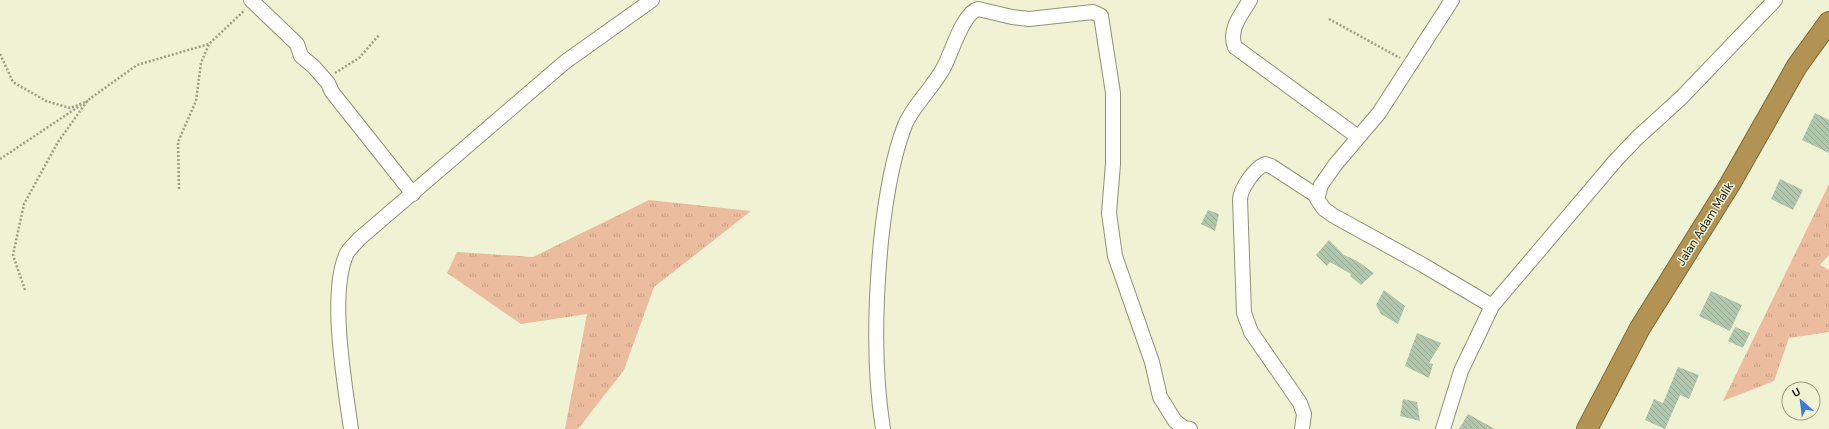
<svg xmlns="http://www.w3.org/2000/svg" width="1829" height="429" font-family="'DM Sans',sans-serif">
  <defs>
    <pattern id="grass-tufts" width="24" height="20" patternUnits="userSpaceOnUse"><rect width="24" height="20" fill="#ecbc9e"/><path d="M3 7l-1-3M5 7V3M7 7l1-3M15 17l-1-3M17 17v-4M19 17l1-3" fill="none" stroke="#caa187"/></pattern>
    <pattern id="building-back-hatch" width="6" height="6" patternUnits="userSpaceOnUse"><rect width="6" height="6" fill="#b0c7ae"/><path d="M-1 5l2 2M0 0l6 6M5-1l2 2" fill="none" stroke="#97aa94"/></pattern>
  </defs>
  <rect width="100%" height="100%" fill="#eff3d3"/>
  <g fill="url(#grass-tufts)">
    <path d="M 1829,184 L 1829,255 L 1820,265 L 1829,270 L 1829,332 L 1789,338 L 1774,381 L 1723,401 Z"/>
    <path d="M 649,200 L 751,211 L 654,287 L 624,370 L 578,429 L 565,429 L 587,314 L 521,324 L 447,273 L 457,252 L 533,257 Z"/>
  </g>
  <g fill="url(#building-back-hatch)">
    <path d="M 1815,113 L 1829,120 L 1829,153 L 1802,140 Z"/>
    <path d="M 1780,179 L 1803,190 L 1793,210 L 1771,199 Z"/>
    <path d="M 1208,210 L 1219,214 L 1215,231 L 1201,224 Z"/>
    <path d="M 1329,240 L 1344,255 L 1357,261 L 1374,273 L 1361,285 L 1350,276 L 1351,274 L 1330,262 L 1327,266 L 1316,255 Z"/>
    <path d="M 1384,290 L 1405,306 L 1398,324 L 1381,314 L 1376,305 Z"/>
    <path d="M 1711,291 L 1742,305 L 1730,331 L 1699,316 Z"/>
    <path d="M 1735,327 L 1750,333 L 1743,348 L 1728,341 Z"/>
    <path d="M 1417,333 L 1441,343 L 1429,363 L 1433,364 L 1429,378 L 1405,366 Z"/>
    <path d="M 1678,367 L 1699,375 L 1689,399 L 1680,395 L 1665,429 L 1645,420 L 1654,399 L 1663,403 Z"/>
    <path d="M 1403,399 L 1417,402 L 1420,421 L 1400,416 Z"/>
    <path d="M 1468,414 L 1495,429 L 1459,429 Z"/>
  </g>
  <g fill="none" stroke-linecap="round" stroke-linejoin="round">
    <defs>
      <g id="minor">
        <path d="M 251,0 L 297,44 L 301,56 L 314,67 L 328,83 L 332,92 L 413,194"/>
        <path d="M 1250,0 C 1241,15 1228,30 1235,47 L 1358,137"/>
        <path d="M 1452,0 L 1379,113 L 1335,165 L 1321,185 L 1317,199 L 1324,209 L 1334,216 L 1423,265 L 1492,306"/>
        <path d="M 351,429 C 345,385 328,293 347,253 C 350,248 355,244 359,239 L 565,62 L 652,0"/>
        <path d="M 883,429 C 873,367 875,304 881,241 C 885,203 891,161 905,125 C 913,105 935,86 945,65 C 952,51 963,13 978,9 L 1012,17 L 1029,19 L 1093,12 L 1101,16 L 1113,93 L 1113,164 L 1109,213 L 1115,256 L 1152,362 L 1160,397 L 1175,421 L 1184,428 L 1190,429"/>
        <path d="M 1302,429 L 1304,414 L 1300,403 L 1251,332 L 1244,313 L 1240,199 C 1241,188 1254,169 1265,164 L 1271,166 L 1317,196"/>
        <path d="M 1443,429 L 1461,371 L 1492,306 L 1616,160 L 1637,138 L 1681,98 L 1775,0"/>
      </g>
      <path id="highway" d="M 1587,429 L 1640,328 L 1730,184 L 1797,66 L 1829,22"/>
    </defs>
    <use href="#minor" stroke="#8f9376" stroke-width="16"/>
    <use href="#highway" stroke="#7c683b" stroke-width="22"/>
    <g stroke="#9b9e86" stroke-width="2.5" stroke-dasharray="2 2" stroke-linecap="butt">
      <path d="M 1329,19 L 1400,58"/>
      <path d="M 0,54 L 13,82 L 46,101 L 70,108 L 88,101"/>
      <path d="M 335,73 L 359,58 L 380,34"/>
      <path d="M 0,159 L 81,105"/>
      <path d="M 179,189 L 178,142 L 196,101 L 201,63 L 209,44"/>
      <path d="M 25,290 L 13,255 L 24,204 L 58,142 L 88,100 L 137,65 L 209,44 L 245,10"/>
    </g>
    <use href="#minor" stroke="#fff" stroke-width="14"/>
    <use href="#highway" stroke="#b29353" stroke-width="20"/>
  </g>
  <g text-anchor="middle" dominant-baseline="central" stroke-width="3" stroke-linejoin="round" paint-order="stroke">
    <g font-size="12" fill="#18190e" stroke="#eff3d3">
      <text transform="translate(1705 224) rotate(-58)">Jalan Adam Malik</text>
    </g>
  </g>
  <g transform="translate(1801 401) rotate(332)"><circle r="19" fill="#eff3d3" stroke="#999c84"/>
  <path d="M0-3L7 15L0 10L-7 15Z" fill="#3e74e4"/>
  <text y="-6" font-size="11" font-weight="bold" text-anchor="middle" fill="#18190e">U</text>
  </g>
</svg>
